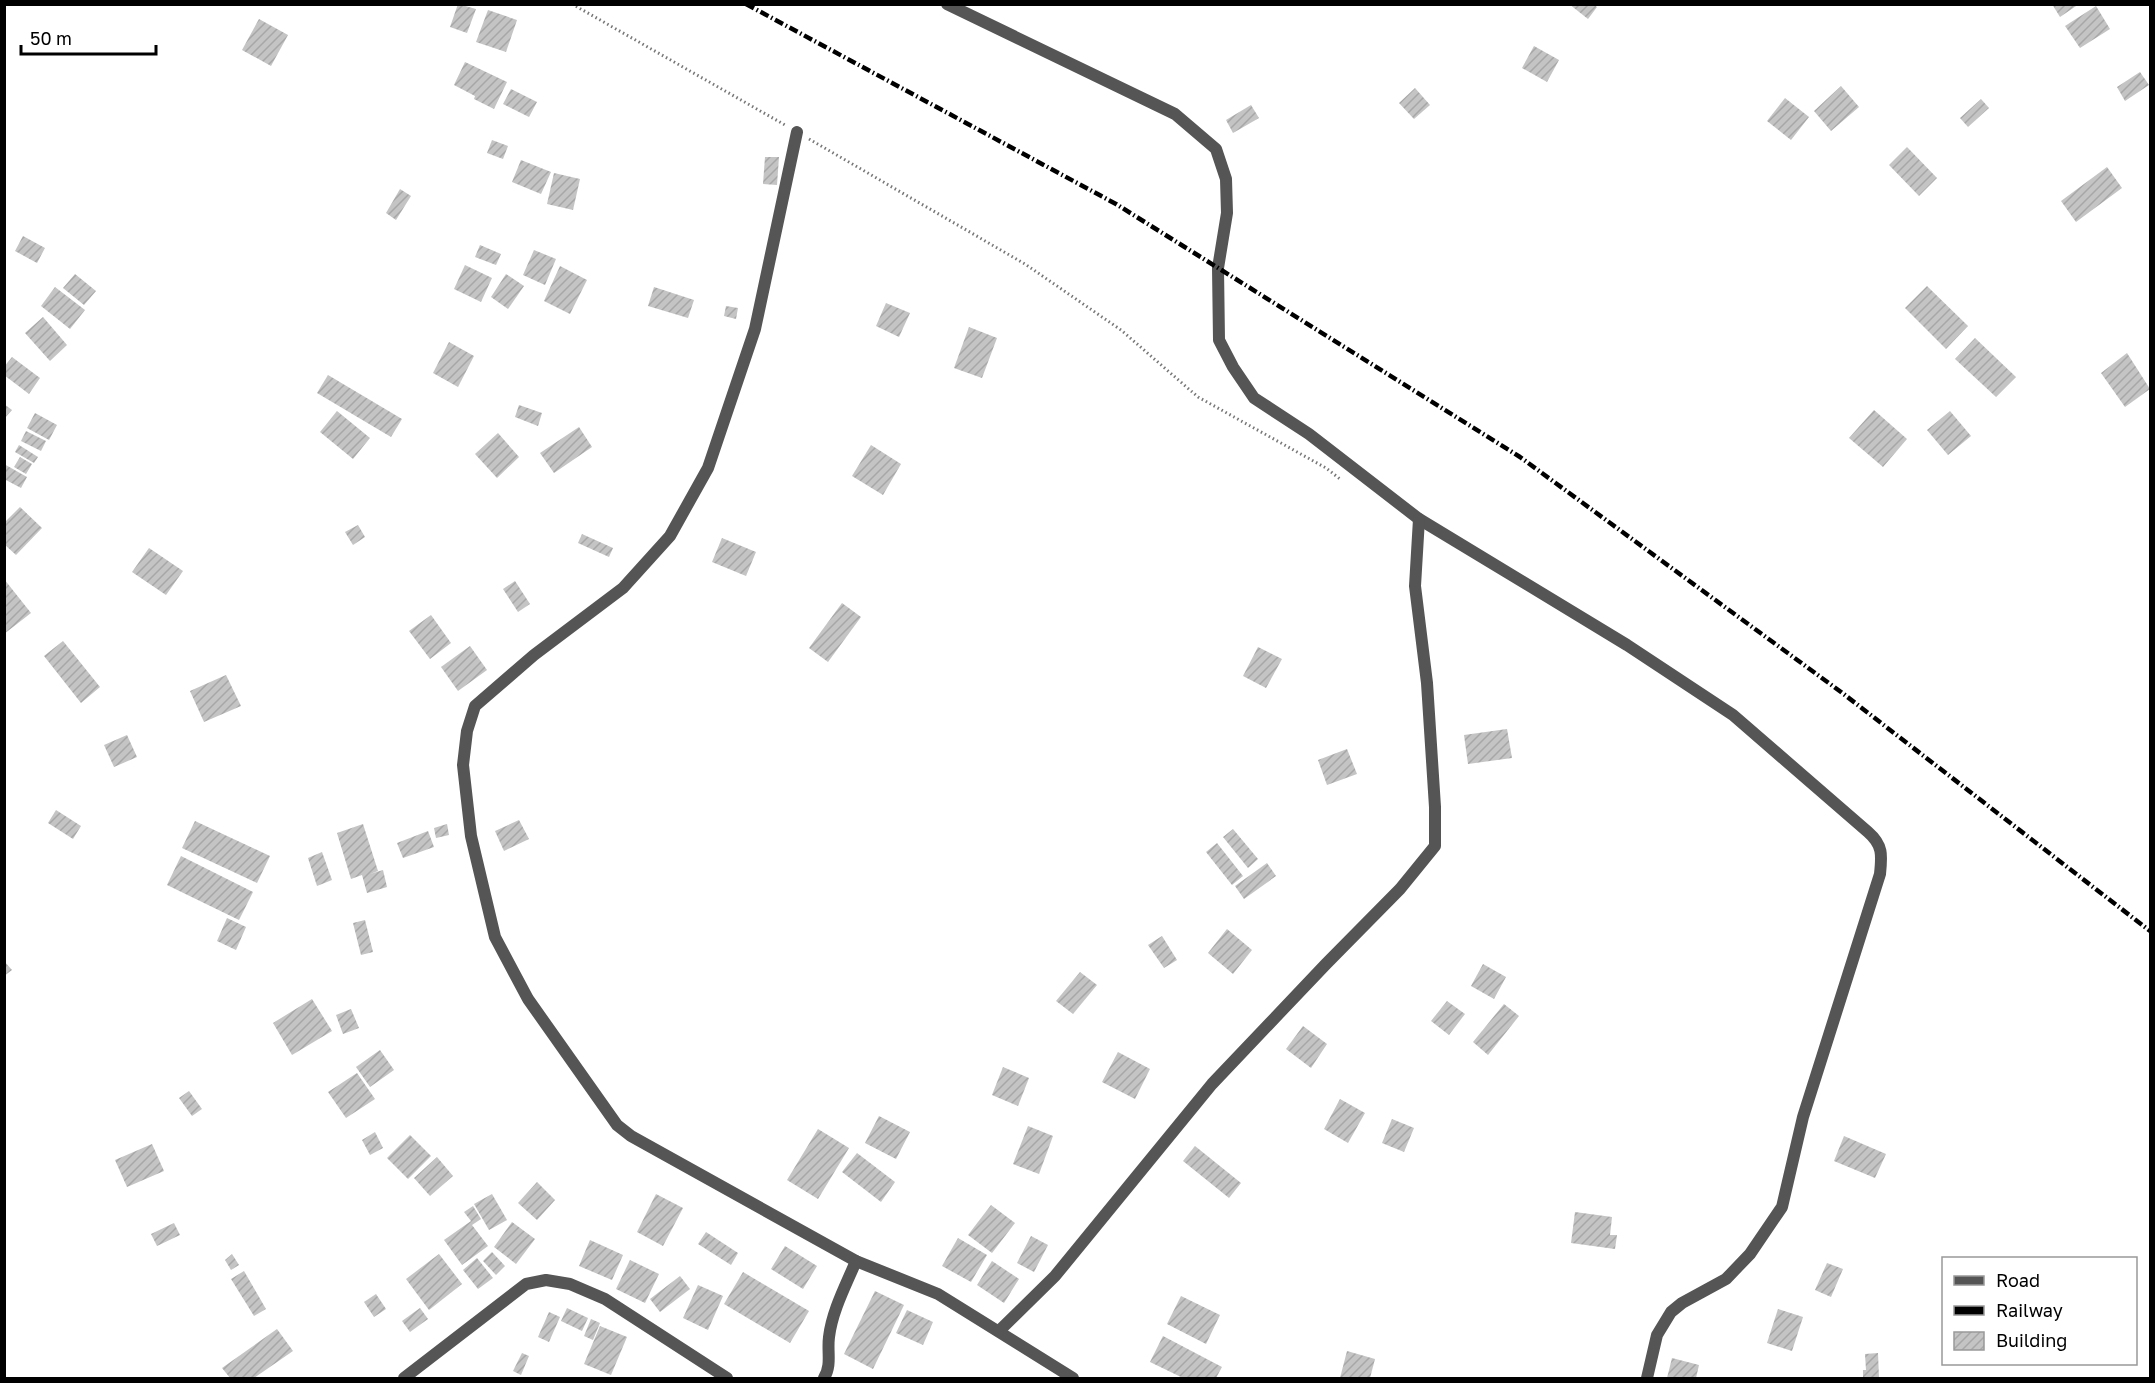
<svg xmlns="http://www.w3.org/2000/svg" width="2155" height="1383" font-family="'Golos Text',sans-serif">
  <defs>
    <pattern id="building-hatch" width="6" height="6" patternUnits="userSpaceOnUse" patternTransform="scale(1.5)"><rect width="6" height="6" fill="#c4c4c4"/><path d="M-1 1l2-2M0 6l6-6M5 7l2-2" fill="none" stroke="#a7a7a7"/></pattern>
  </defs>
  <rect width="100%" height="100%" fill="#fff"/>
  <g fill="url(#building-hatch)">
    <path d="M 458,4 L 476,9 L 467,33 L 450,27 Z"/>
    <path d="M 1569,4 L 1593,4 L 1597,7 L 1588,19 Z"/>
    <path d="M 2052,4 L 2079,4 L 2060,17 Z"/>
    <path d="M 2096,6 L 2110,29 L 2080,48 L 2065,26 Z"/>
    <path d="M 488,10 L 517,20 L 506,52 L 476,42 Z"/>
    <path d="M 259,19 L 288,35 L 271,66 L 242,50 Z"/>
    <path d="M 1534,46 L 1559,60 L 1547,82 L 1522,68 Z"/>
    <path d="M 465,62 L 507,82 L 494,109 L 474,99 L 475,96 L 454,85 Z"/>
    <path d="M 2140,72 L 2149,85 L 2125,101 L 2117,87 Z"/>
    <path d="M 1841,86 L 1859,107 L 1831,131 L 1814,111 Z"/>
    <path d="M 1415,88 L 1430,105 L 1414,119 L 1399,103 Z"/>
    <path d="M 511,89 L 537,102 L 529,117 L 503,104 Z"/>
    <path d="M 1785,98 L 1809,117 L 1791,140 L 1767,121 Z"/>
    <path d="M 1981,99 L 1989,108 L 1968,127 L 1960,118 Z"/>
    <path d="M 1251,105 L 1259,118 L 1233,133 L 1226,120 Z"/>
    <path d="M 492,140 L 508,146 L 503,159 L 487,153 Z"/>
    <path d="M 1907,147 L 1937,178 L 1919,196 L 1889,165 Z"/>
    <path d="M 765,157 L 779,157 L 777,185 L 763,184 Z"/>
    <path d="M 521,160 L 551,172 L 541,194 L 512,182 Z"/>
    <path d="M 2107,167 L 2122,188 L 2076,222 L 2061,201 Z"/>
    <path d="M 554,173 L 580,179 L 573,210 L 547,204 Z"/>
    <path d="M 400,189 L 411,196 L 396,220 L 386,213 Z"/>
    <path d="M 23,236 L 45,248 L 37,263 L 15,251 Z"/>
    <path d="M 480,245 L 501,254 L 496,265 L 475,257 Z"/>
    <path d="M 534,250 L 556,259 L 545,285 L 523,275 Z"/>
    <path d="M 465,265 L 492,278 L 481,302 L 454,289 Z"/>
    <path d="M 560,266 L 587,280 L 570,314 L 544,301 Z"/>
    <path d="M 75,274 L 96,291 L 84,305 L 63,288 Z"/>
    <path d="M 506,274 L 524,286 L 508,309 L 491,297 Z"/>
    <path d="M 1927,286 L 1968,326 L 1946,349 L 1905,308 Z"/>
    <path d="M 55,287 L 85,310 L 70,329 L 41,306 Z"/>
    <path d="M 654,287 L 694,300 L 688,318 L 648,306 Z"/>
    <path d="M 886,303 L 910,313 L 899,337 L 876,326 Z"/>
    <path d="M 726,306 L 738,308 L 736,319 L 724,316 Z"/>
    <path d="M 43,317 L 67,345 L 50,361 L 25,333 Z"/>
    <path d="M 969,327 L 997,338 L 982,378 L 954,368 Z"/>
    <path d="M 1975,338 L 2016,377 L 1996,397 L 1955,359 Z"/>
    <path d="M 449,342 L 474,356 L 458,387 L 433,373 Z"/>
    <path d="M 2127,353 L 2150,389 L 2125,407 L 2101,373 Z"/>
    <path d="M 12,357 L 40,378 L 29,394 L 4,375 L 4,367 Z"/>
    <path d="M 328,375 L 402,419 L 391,437 L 317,393 Z"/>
    <path d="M 4,404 L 12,410 L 4,419 Z"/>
    <path d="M 519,405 L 542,413 L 538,426 L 515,417 Z"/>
    <path d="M 1874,410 L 1907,439 L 1883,467 L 1849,438 Z"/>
    <path d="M 337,411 L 370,438 L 353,459 L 320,432 Z"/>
    <path d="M 1950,411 L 1971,436 L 1948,455 L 1927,430 Z"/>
    <path d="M 35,413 L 57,425 L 49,440 L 27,428 Z"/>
    <path d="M 579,427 L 592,447 L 554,473 L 540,453 Z"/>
    <path d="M 26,431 L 46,441 L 41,451 L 21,441 Z"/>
    <path d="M 498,433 L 519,457 L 497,478 L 475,454 Z"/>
    <path d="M 19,445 L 38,457 L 34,463 L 15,452 Z"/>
    <path d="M 871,445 L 901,464 L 883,495 L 852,476 Z"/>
    <path d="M 20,457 L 32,464 L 26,474 L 14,467 Z"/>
    <path d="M 4,464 L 27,477 L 21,488 L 4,479 Z"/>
    <path d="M 20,507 L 42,528 L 16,555 L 4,544 L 4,523 Z"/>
    <path d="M 358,525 L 365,537 L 353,545 L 345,532 Z"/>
    <path d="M 582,534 L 613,548 L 609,557 L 578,543 Z"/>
    <path d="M 722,538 L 756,552 L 746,576 L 712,562 Z"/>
    <path d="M 149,548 L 183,571 L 166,595 L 132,572 Z"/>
    <path d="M 4,579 L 31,613 L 4,634 Z"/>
    <path d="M 515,581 L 530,604 L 518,612 L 503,589 Z"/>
    <path d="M 842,603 L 861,617 L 828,662 L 809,648 Z"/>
    <path d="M 431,615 L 451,643 L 430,659 L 409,631 Z"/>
    <path d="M 63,641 L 100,687 L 81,703 L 44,656 Z"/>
    <path d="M 470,646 L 487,670 L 458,691 L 441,667 Z"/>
    <path d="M 1258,647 L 1282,659 L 1266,688 L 1243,676 Z"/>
    <path d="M 226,675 L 241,706 L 204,722 L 190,691 Z"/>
    <path d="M 1507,729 L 1512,758 L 1468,764 L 1464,735 Z"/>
    <path d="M 127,735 L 137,757 L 114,767 L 104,745 Z"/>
    <path d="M 1347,749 L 1357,774 L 1327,785 L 1318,760 Z"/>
    <path d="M 56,810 L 81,826 L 73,839 L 48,823 Z"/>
    <path d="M 519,820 L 529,839 L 504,851 L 495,831 Z"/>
    <path d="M 195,821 L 270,856 L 257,883 L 182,848 Z"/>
    <path d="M 363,824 L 378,871 L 370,874 L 383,870 L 387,887 L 367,893 L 362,875 L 351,879 L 337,833 Z"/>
    <path d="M 447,824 L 449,835 L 436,838 L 434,828 Z"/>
    <path d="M 1233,829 L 1258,859 L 1248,868 L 1223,837 Z"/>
    <path d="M 428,831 L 434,847 L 403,858 L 397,843 Z"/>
    <path d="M 1217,843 L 1243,876 L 1232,885 L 1206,852 Z"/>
    <path d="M 322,852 L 332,880 L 317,886 L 308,858 Z"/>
    <path d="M 181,856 L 253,892 L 239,920 L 167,885 Z"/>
    <path d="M 1267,863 L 1276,876 L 1244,899 L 1235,886 Z"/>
    <path d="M 227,918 L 246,927 L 236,950 L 217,941 Z"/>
    <path d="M 365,920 L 373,952 L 361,955 L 353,923 Z"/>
    <path d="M 1227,929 L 1252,950 L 1233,974 L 1208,953 Z"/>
    <path d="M 1162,936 L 1177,960 L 1164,968 L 1148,945 Z"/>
    <path d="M 4,961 L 12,970 L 4,976 Z"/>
    <path d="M 1483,964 L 1506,977 L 1494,999 L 1471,986 Z"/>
    <path d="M 1080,972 L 1097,985 L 1073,1014 L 1056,1001 Z"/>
    <path d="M 312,999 L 332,1031 L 292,1055 L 273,1023 Z"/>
    <path d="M 1447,1001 L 1465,1014 L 1449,1035 L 1431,1021 Z"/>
    <path d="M 1504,1004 L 1519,1016 L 1488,1055 L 1473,1042 Z"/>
    <path d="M 351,1009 L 359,1028 L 343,1034 L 336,1015 Z"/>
    <path d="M 1303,1026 L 1327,1044 L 1311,1068 L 1286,1049 Z"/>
    <path d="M 380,1050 L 394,1070 L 370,1087 L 356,1067 Z"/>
    <path d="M 1118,1052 L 1150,1069 L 1135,1099 L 1102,1082 Z"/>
    <path d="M 1003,1067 L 1029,1078 L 1018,1106 L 992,1095 Z"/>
    <path d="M 357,1073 L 375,1099 L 346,1118 L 328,1092 Z"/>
    <path d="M 189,1091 L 202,1109 L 192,1116 L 179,1098 Z"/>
    <path d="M 1340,1099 L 1365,1113 L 1348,1143 L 1324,1129 Z"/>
    <path d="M 879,1116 L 910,1132 L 896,1159 L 865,1143 Z"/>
    <path d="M 1392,1119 L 1414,1128 L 1404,1152 L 1382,1143 Z"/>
    <path d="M 1028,1126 L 1053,1136 L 1039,1174 L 1013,1164 Z"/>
    <path d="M 818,1129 L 849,1148 L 818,1199 L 787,1180 Z"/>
    <path d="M 375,1132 L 383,1148 L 370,1155 L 362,1140 Z"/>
    <path d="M 410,1135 L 431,1156 L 408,1179 L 387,1158 Z"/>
    <path d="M 1844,1136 L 1886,1154 L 1875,1178 L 1834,1161 Z"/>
    <path d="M 152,1144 L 164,1171 L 127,1187 L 115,1160 Z"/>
    <path d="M 1195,1146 L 1241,1183 L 1229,1198 L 1183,1161 Z"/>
    <path d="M 857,1153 L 895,1182 L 881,1202 L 842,1172 Z"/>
    <path d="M 437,1157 L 453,1176 L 430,1196 L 414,1178 Z"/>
    <path d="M 537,1182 L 555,1200 L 537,1220 L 518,1203 Z"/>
    <path d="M 492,1194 L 507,1220 L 489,1230 L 474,1204 Z"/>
    <path d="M 656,1194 L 683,1208 L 663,1246 L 637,1232 Z"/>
    <path d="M 991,1205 L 1015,1223 L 992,1253 L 968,1235 Z"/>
    <path d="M 473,1206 L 481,1219 L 472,1225 L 488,1246 L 462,1265 L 444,1240 L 471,1221 L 464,1212 Z"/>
    <path d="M 1575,1212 L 1612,1217 L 1610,1235 L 1617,1235 L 1615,1249 L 1571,1243 Z"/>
    <path d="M 512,1222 L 535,1239 L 516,1264 L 494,1247 Z"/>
    <path d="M 174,1223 L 180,1235 L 157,1246 L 151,1234 Z"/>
    <path d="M 706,1232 L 738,1253 L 731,1265 L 698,1244 Z"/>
    <path d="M 1031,1236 L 1048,1245 L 1034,1272 L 1017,1263 Z"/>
    <path d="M 958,1238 L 987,1255 L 971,1282 L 942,1266 Z"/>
    <path d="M 590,1240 L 623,1255 L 612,1280 L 579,1266 Z"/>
    <path d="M 785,1246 L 817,1266 L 803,1289 L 771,1269 Z"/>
    <path d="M 492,1252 L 505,1266 L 496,1275 L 483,1261 Z"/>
    <path d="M 232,1254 L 239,1265 L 231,1270 L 225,1260 Z"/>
    <path d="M 439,1254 L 462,1284 L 429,1310 L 406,1279 Z"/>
    <path d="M 477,1258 L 493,1278 L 478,1289 L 463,1270 Z"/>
    <path d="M 630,1260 L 659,1274 L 645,1303 L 616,1289 Z"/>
    <path d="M 992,1261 L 1019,1279 L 1004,1303 L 977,1285 Z"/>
    <path d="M 1827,1263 L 1843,1269 L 1831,1297 L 1815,1290 Z"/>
    <path d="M 244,1271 L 266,1309 L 254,1316 L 231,1279 Z"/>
    <path d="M 743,1272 L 809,1311 L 790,1343 L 724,1304 Z"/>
    <path d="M 680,1276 L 690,1289 L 660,1312 L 650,1299 Z"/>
    <path d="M 698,1285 L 723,1296 L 708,1330 L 683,1318 Z"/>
    <path d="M 875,1291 L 904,1305 L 873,1369 L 844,1354 Z"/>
    <path d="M 376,1294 L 386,1309 L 374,1317 L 364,1302 Z"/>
    <path d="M 1181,1296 L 1220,1315 L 1206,1344 L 1167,1324 Z"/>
    <path d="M 420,1308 L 428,1319 L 410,1332 L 402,1321 Z"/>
    <path d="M 567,1308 L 588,1318 L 582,1331 L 561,1321 Z"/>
    <path d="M 1778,1309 L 1803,1317 L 1792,1351 L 1767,1343 Z"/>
    <path d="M 907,1310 L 933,1322 L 923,1345 L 896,1333 Z"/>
    <path d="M 549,1312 L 560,1317 L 549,1342 L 538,1337 Z"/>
    <path d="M 591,1319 L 600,1323 L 593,1340 L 584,1336 Z"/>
    <path d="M 600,1326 L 627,1337 L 611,1375 L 584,1364 Z"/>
    <path d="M 277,1329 L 293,1351 L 254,1378 L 230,1378 L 222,1368 Z"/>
    <path d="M 1163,1336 L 1222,1367 L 1216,1378 L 1183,1378 L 1150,1362 Z"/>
    <path d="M 1347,1351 L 1375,1359 L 1370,1378 L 1340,1378 Z"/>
    <path d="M 522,1353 L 529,1356 L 521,1375 L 513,1371 Z"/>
    <path d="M 1878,1353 L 1879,1378 L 1863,1378 L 1863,1370 L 1866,1370 L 1865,1354 Z"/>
    <path d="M 1672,1358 L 1699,1365 L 1696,1378 L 1667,1378 Z"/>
  </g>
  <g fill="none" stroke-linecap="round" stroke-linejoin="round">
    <g stroke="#777" stroke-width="3" stroke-dasharray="1.5 3" stroke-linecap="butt">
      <path d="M 572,4 L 785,125"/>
      <path d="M 809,139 L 1025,264 L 1121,330 L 1198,397 L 1326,468 L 1340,479"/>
    </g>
    <g stroke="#555" stroke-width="12">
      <path d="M 947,4 L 1175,114 L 1216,149 L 1226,179 L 1227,213 L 1218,268 L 1219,340 L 1233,367 L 1254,398 L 1309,434 L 1419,519 L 1627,645 L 1733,715 L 1868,832 C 1883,845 1882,855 1880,874 L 1803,1117 L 1782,1207 L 1750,1254 L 1726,1279 L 1682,1303 L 1671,1312 L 1657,1335 L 1647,1378"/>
      <path d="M 797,132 L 755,329 L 708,468 L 670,536 L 623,588 L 534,655 L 475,706 L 467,731 L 463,765 L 471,836 L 495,937 L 528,999 L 617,1125 L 631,1136 L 856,1261 L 938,1294 L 1073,1378"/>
      <path d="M 999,1331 L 1055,1276 L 1212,1084 L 1326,964 L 1400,889 L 1435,846 L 1435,807 L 1427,683 L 1415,586 L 1419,519"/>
      <path d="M 404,1378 L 526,1284 L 546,1280 L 570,1284 L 605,1299 L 727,1378"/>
      <path d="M 824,1378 C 832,1365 827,1352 829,1337 C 832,1311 846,1285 856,1261"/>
    </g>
    <path stroke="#000" stroke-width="4.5" stroke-dasharray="9 3 1.5 3" stroke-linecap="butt" d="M 746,4 L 1116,204 L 1520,457 L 1841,692 L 2150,931"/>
  </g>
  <rect width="2155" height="1383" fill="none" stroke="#000000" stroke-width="12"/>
  <rect x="1942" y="1257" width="195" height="108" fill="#ffffff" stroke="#999999" stroke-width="1.5"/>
  <rect x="1954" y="1276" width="30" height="9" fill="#555555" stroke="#999999" stroke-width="1.5"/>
  <text x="1996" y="1287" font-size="18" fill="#000000">Road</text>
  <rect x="1954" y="1306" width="30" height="9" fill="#000000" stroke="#999999" stroke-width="1.5"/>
  <text x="1996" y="1317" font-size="18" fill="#000000">Railway</text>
  <rect x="1954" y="1332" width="30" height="18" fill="url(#building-hatch)" stroke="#999999" stroke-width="1.5"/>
  <text x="1996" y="1347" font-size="18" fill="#000000">Building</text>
  <path d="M21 45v9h135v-9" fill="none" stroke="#000000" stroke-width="3"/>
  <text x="30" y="45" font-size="18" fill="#000000" stroke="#ffffff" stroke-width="4.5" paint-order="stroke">50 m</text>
</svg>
